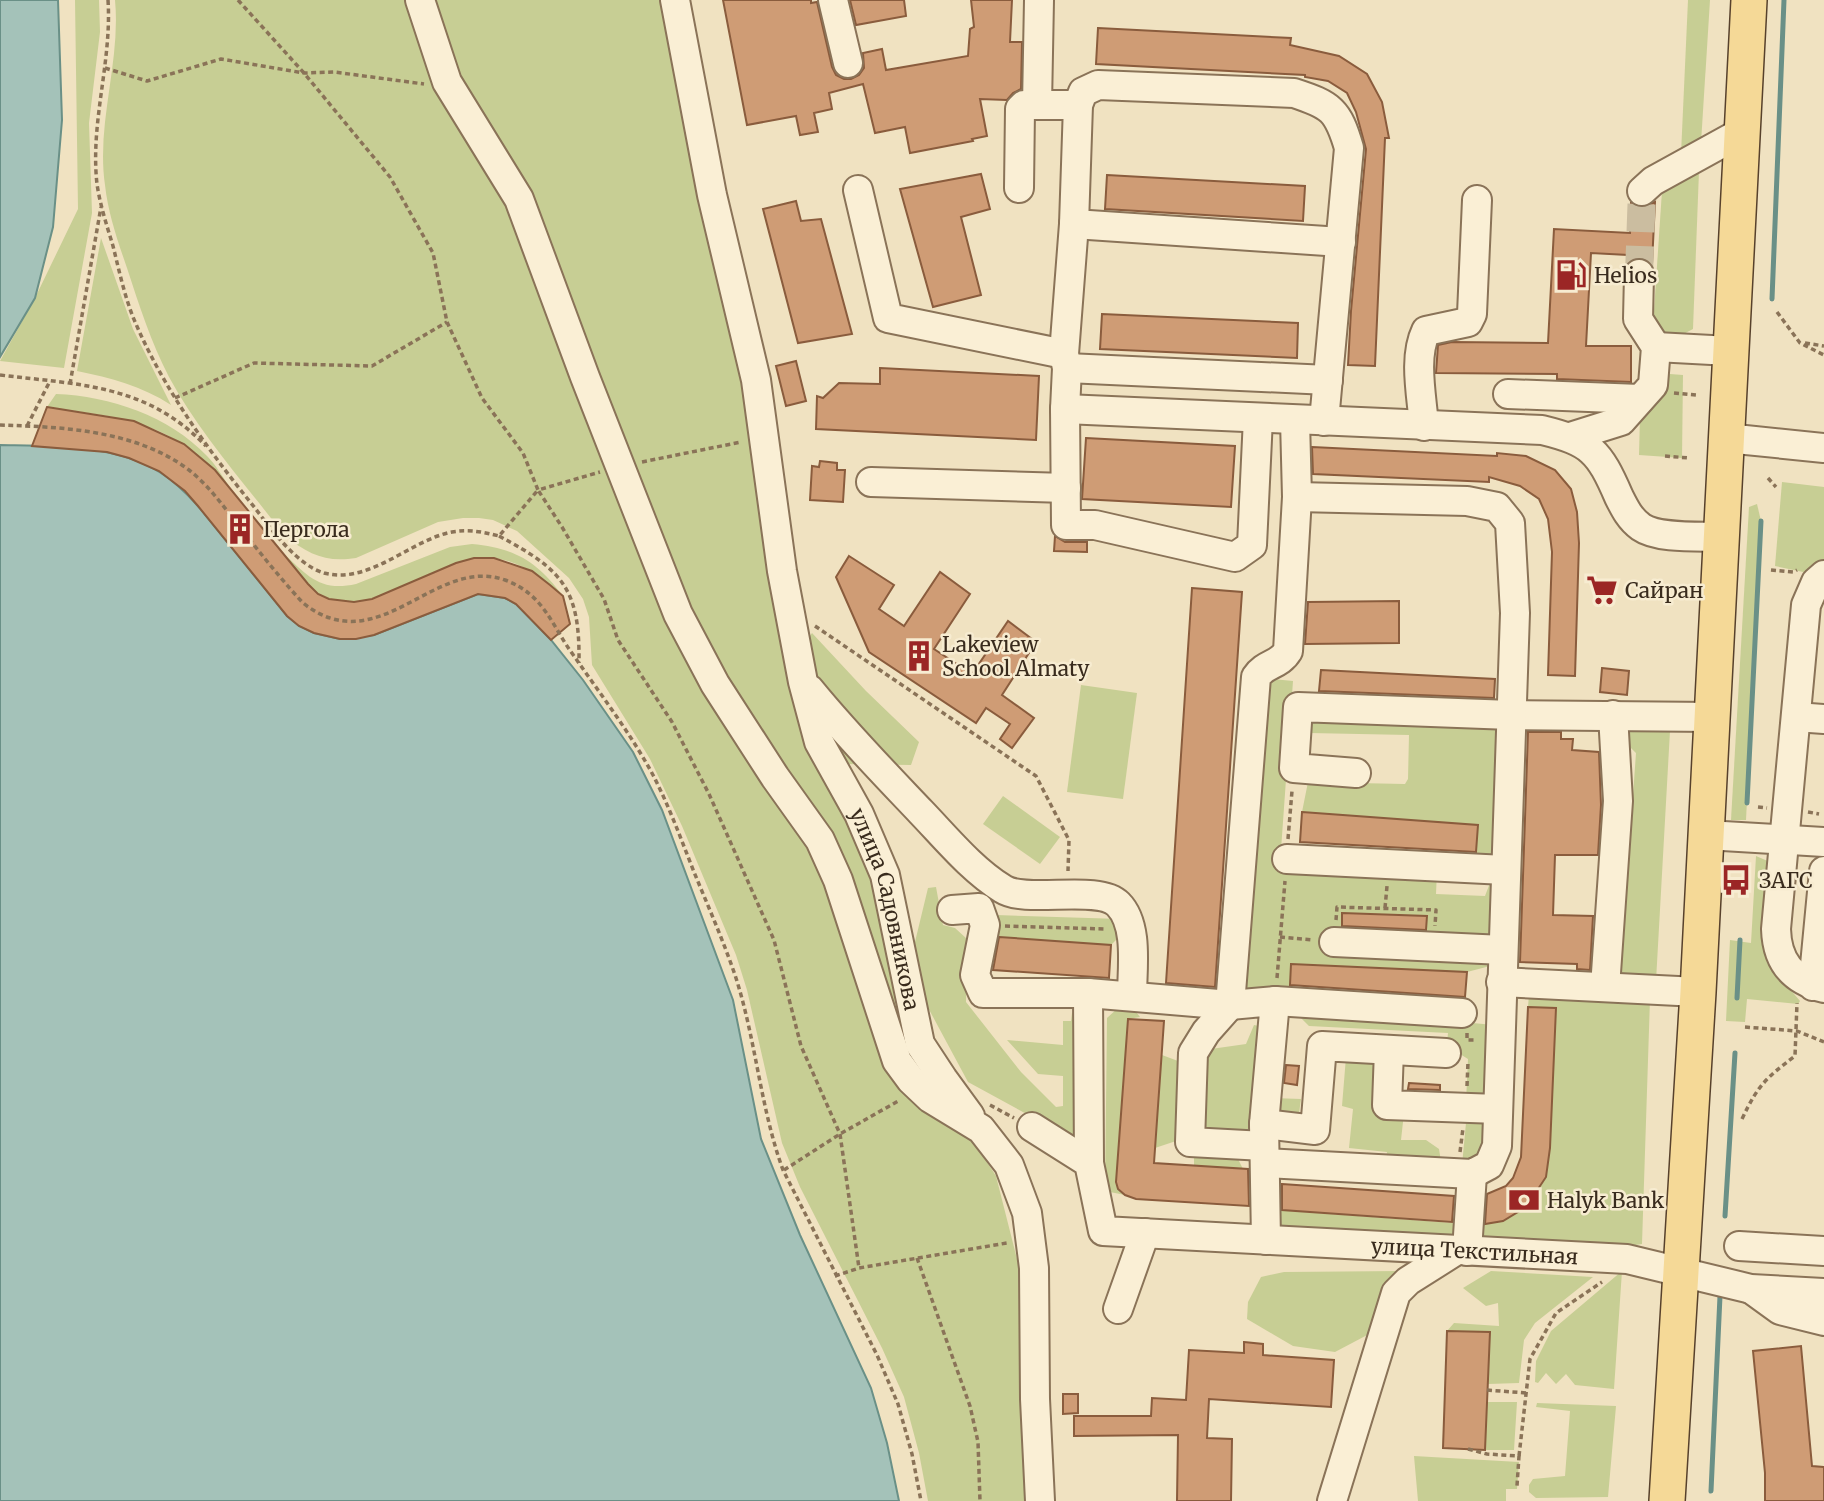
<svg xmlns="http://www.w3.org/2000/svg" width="1824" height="1501" font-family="Merriweather,serif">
  <rect width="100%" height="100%" fill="#f0e2c1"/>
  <g fill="#c7ce94">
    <path d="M 75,0 L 99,0 L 100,32 L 89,123 L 92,213 L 64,368 L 0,361 L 35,298 L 78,209 Z"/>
    <path d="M 115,0 L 668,0 L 745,378 L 811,747 L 872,869 L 908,1040 L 996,1176 L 1021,1275 L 1030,1501 L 928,1501 L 919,1453 L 904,1397 L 882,1348 L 800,1187 L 782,1143 L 747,990 L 736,955 L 682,826 L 650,759 L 592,665 L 589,617 L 583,599 L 569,578 L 517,531 L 493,520 L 479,518 L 463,518 L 438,522 L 356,558 C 326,563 308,554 285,536 C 245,484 200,434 169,377 C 151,342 139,305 127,268 C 118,242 108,213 105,185 C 96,123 121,62 115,0 Z"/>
    <path d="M 1688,0 L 1710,0 L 1701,143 L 1681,154 Z"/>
    <path d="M 1699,171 L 1693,329 L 1672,340 L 1653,326 L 1662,191 Z"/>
    <path d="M 101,238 L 133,329 L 171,405 C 142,386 111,378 77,371 Z"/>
    <path d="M 1670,374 L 1683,375 L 1682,458 L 1639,455 L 1640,416 L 1662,379 Z"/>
    <path d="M 56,394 C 110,396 169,416 207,456 C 216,465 222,476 229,486 C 175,422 126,418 47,407 Z"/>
    <path d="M 1782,482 L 1824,487 L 1824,566 L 1808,573 L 1775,566 Z"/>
    <path d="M 1757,504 L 1761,521 L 1746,820 L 1731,820 L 1749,507 Z"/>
    <path d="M 472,544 C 515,548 537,561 563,596 C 542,578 521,561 493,558 C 440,553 365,627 318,594 C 304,584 294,566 283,553 C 308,576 320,592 356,584 L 450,547 Z"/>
    <path d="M 812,633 L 866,691 L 919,742 L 911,765 L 843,764 L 830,748 L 803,646 Z"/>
    <path d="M 1262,678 L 1293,681 L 1280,864 L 1437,871 L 1436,894 L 1485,896 L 1493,875 L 1494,965 L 1467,972 L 1291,965 L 1290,991 L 1240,997 Z"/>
    <path d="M 1081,685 L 1137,693 L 1123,799 L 1067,792 Z"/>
    <path d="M 1312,713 L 1508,723 L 1500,867 L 1476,855 L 1478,825 L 1302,812 L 1308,782 L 1405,784 L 1408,779 L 1409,735 L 1309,733 Z"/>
    <path d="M 1629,730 L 1670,731 L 1656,981 L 1620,978 L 1636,753 L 1626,743 Z"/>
    <path d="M 1003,796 L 1060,837 L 1040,864 L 983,824 Z"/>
    <path d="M 1756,856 L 1770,862 L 1783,981 L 1800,1001 L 1798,1004 L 1747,999 L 1745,1022 L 1726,1021 L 1730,940 L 1751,943 Z"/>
    <path d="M 936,887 L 943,925 L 955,928 L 967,939 L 966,1002 L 1021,1072 L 1056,1107 L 1063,1106 L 1063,1076 L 1038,1074 L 1007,1040 L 1063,1045 L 1063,1021 L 1071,1021 L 1072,1013 L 1077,1008 L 1076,1138 L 1065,1135 L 968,1082 L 925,1002 L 914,946 L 928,888 Z"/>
    <path d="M 996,915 L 1121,919 L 1120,936 L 1111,945 L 993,937 Z"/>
    <path d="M 1529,994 L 1650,999 L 1642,1244 L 1602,1250 L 1280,1232 L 1277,1210 L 1480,1225 L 1503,1221 L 1526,1207 L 1546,1177 L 1550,1148 L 1556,1009 L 1528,1007 Z"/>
    <path d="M 1289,1006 L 1494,1025 L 1494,1103 L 1466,1102 L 1468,1059 L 1460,1054 L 1446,1053 L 1448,1033 L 1309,1026 Z"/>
    <path d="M 1118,1008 L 1133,1008 L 1140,1017 L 1128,1019 L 1118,1189 L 1125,1195 L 1105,1191 L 1107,1018 Z"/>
    <path d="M 1254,1025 L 1269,1028 L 1259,1141 L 1198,1135 L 1204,1050 L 1246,1044 Z"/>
    <path d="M 1162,1055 L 1178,1061 L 1179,1140 L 1155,1148 Z"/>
    <path d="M 1346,1057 L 1381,1060 L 1404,1113 L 1401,1140 L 1426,1140 L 1439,1149 L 1442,1168 L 1385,1164 L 1387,1152 L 1349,1148 L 1353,1109 L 1342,1106 Z"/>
    <path d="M 1273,1098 L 1301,1099 L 1297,1128 L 1269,1125 Z"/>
    <path d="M 1472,1114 L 1489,1115 L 1489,1144 L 1472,1169 L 1462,1165 L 1466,1123 Z"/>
    <path d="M 1194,1150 L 1235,1153 L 1243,1169 L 1194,1166 Z"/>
    <path d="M 1402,1271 L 1371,1333 L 1335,1352 L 1293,1346 L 1247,1319 L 1248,1302 L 1261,1277 L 1284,1272 Z"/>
    <path d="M 1491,1271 L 1593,1277 L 1535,1323 L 1524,1340 L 1519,1383 L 1488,1384 L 1489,1332 L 1447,1331 L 1454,1323 L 1499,1326 L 1498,1303 L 1486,1306 L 1463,1288 Z"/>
    <path d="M 1622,1271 L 1614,1389 L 1575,1385 L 1566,1374 L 1556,1384 L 1546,1373 L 1538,1383 L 1535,1382 L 1536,1361 L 1551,1331 Z"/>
    <path d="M 1487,1402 L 1517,1402 L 1514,1450 L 1485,1450 Z"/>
    <path d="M 1537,1403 L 1616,1406 L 1608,1497 L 1536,1498 L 1529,1492 L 1529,1485 L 1533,1479 L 1565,1476 L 1570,1411 L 1536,1407 Z"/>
    <path d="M 1414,1456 L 1519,1462 L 1517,1489 L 1506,1489 L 1506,1501 L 1418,1501 Z"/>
  </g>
  <g fill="#a4c2b9" stroke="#6a9087" stroke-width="2">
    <path d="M 0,0 L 58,0 L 62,120 L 53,227 L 35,298 L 0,357 Z"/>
    <path d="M 0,445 C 52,446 116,444 161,473 C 175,482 187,494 198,506 L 287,616 L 299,626 L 314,633 L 340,639 L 374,635 L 478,594 L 505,598 L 516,604 L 551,640 L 583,680 L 633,752 L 662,810 L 733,1000 L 761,1139 L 800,1235 L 871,1388 L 887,1443 L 899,1501 L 0,1501 Z"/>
  </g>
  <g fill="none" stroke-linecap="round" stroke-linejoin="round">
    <g stroke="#6a9087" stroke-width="5">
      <path d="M 1772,299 L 1784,0"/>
      <path d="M 1747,803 L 1761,521"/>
      <path d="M 1737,998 L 1740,940"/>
      <path d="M 1725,1216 L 1735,1053"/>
      <path d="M 1711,1491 L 1720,1296"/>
    </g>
  </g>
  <g fill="#cf9c75" stroke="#8a5c3d" stroke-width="2">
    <path d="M 723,0 L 811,0 L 811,3 L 817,2 L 832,67 L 836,75 L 844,79 L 851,79 L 859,75 L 864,68 L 863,53 L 882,49 L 886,70 L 968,56 L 970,29 L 974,27 L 971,0 L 1012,0 L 1010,42 L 1022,42 L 1021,89 L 1013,93 L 1007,100 L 980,99 L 987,136 L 972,139 L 973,141 L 910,153 L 905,127 L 875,133 L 863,84 L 829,93 L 832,109 L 814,113 L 818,132 L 800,135 L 796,116 L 747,125 Z"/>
    <path d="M 850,0 L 904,0 L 906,16 L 856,25 Z"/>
    <path d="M 1098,28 L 1291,38 L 1290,45 L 1339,56 L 1367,74 L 1382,102 L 1389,138 L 1385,138 L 1375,366 L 1348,365 L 1351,311 L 1366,149 L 1356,112 L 1347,93 L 1328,81 L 1305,77 L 1305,75 L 1096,64 Z"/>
    <path d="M 981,174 L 990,209 L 961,217 L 981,295 L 933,307 L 900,189 Z"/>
    <path d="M 1107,175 L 1305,186 L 1303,221 L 1105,209 Z"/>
    <path d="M 796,201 L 801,221 L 821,219 L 852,334 L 798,343 L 763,209 Z"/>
    <path d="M 1655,202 L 1652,264 L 1640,257 L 1628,262 L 1628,255 L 1591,253 L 1586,346 L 1631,346 L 1631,382 L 1557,379 L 1557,374 L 1436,373 L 1438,345 L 1452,342 L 1548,343 L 1554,229 L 1630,233 L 1631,203 L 1645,207 Z"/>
    <path d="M 1102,314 L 1298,323 L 1297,358 L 1100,349 Z"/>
    <path d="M 796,361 L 806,401 L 786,406 L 776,366 Z"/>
    <path d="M 880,368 L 1039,376 L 1036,440 L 816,429 L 817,396 L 823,398 L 839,383 L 880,384 Z"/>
    <path d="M 47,407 L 134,421 L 184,444 L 215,470 L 308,584 L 318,594 L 329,599 L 354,602 L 372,599 L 456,563 L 474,558 L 494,558 L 532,571 L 550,585 L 563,596 L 570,624 L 551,640 L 516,604 L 505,598 L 478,594 L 374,635 L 356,639 L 340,639 L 314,633 L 299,626 L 287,616 L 198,506 L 185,491 L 159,471 L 129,458 L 107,452 L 32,446 Z"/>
    <path d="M 1086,438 L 1235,446 L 1231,507 L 1082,499 Z"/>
    <path d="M 1312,447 L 1497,456 L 1497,453 L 1526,456 L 1555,470 L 1571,489 L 1577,512 L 1579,543 L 1575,676 L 1548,675 L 1552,552 L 1548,519 L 1539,499 L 1520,486 L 1489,477 L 1489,482 L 1313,474 Z"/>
    <path d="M 820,461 L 837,463 L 837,470 L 845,470 L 843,502 L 810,500 L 812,466 L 819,467 Z"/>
    <path d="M 1055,536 L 1065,542 L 1087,542 L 1087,552 L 1054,551 Z"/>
    <path d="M 849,556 L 894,585 L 879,609 L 904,626 L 940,572 L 970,594 L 934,649 L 972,674 L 1008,621 L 1036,642 L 1002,695 L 1034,718 L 1012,748 L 1000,739 L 1010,724 L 986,708 L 976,723 L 869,652 L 836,577 Z"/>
    <path d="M 1192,588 L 1242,592 L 1215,987 L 1166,983 Z"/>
    <path d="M 1399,601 L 1399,643 L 1305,644 L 1308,602 Z"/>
    <path d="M 1602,668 L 1629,671 L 1627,695 L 1600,692 Z"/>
    <path d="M 1321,670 L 1495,679 L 1494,698 L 1319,691 Z"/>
    <path d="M 1528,732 L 1561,732 L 1561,739 L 1573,739 L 1572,750 L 1599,752 L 1601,805 L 1598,855 L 1555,855 L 1553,915 L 1593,916 L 1590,970 L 1577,969 L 1577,964 L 1520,962 Z"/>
    <path d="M 1302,812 L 1478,825 L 1476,852 L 1300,842 Z"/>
    <path d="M 1342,913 L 1427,916 L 1426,930 L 1342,926 Z"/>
    <path d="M 999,937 L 1111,945 L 1109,978 L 993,970 Z"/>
    <path d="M 1291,964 L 1467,972 L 1465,997 L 1290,985 Z"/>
    <path d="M 1528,1007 L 1556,1008 L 1550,1148 L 1546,1177 L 1526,1207 L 1503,1221 L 1485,1224 L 1487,1194 L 1506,1186 L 1513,1178 L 1521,1157 Z"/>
    <path d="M 1128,1019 L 1164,1021 L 1154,1163 L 1248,1169 L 1249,1206 L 1136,1199 L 1125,1195 L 1118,1189 L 1116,1182 Z"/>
    <path d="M 1286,1065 L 1299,1066 L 1297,1085 L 1284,1083 Z"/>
    <path d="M 1409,1083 L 1440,1085 L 1440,1090 L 1408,1089 Z"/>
    <path d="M 1282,1184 L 1454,1196 L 1452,1222 L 1282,1210 Z"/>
    <path d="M 1447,1331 L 1490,1332 L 1485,1450 L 1443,1448 Z"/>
    <path d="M 1244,1342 L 1263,1344 L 1263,1355 L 1334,1360 L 1331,1407 L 1209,1399 L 1207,1438 L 1232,1439 L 1231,1501 L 1177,1501 L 1178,1435 L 1074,1436 L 1074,1416 L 1151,1416 L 1152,1398 L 1186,1400 L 1189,1350 L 1244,1353 Z"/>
    <path d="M 1801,1346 L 1812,1466 L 1824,1467 L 1824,1501 L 1765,1501 L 1765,1473 L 1753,1351 Z"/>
    <path d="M 1063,1394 L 1078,1394 L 1078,1413 L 1063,1414 Z"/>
  </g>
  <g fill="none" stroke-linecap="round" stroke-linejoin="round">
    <path stroke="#cbbda0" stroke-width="28" stroke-dasharray="28 14" stroke-linecap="butt" d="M 1639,274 L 1642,191"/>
    <defs>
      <g id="minor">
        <path d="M 420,0 L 447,82 L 519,199 L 585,377 L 678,614 L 715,684 L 775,777 L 820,840 L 838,880 L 897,1061 L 911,1080 L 930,1098 L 981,1129 L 1009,1165 L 1027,1213 L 1034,1268 L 1035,1399 L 1040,1501"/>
        <path id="s1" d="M 675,0 L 712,195 L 756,380 L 782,571 L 803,682 L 819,742 L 859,814 L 885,875 L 920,1044 L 943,1079 L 970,1116"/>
        <path d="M 833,0 L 848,63"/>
        <path d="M 1037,105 L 1039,0"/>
        <path d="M 1019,188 L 1020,109 L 1024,105 L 1078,105"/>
        <path d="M 858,190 L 888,318 L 1064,354"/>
        <path d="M 1642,191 L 1653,181 L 1742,132"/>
        <path d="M 1074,224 L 1341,242"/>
        <path d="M 1656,347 L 1730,351"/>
        <path d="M 1067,368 L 1328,380"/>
        <path d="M 1508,394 L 1640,399"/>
        <path d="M 1065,409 L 1542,430 C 1591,442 1599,451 1619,497 C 1625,509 1630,519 1641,527 C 1658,539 1700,536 1722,537"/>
        <path d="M 1258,418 L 1252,545 L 1235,557 L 1095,525 L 1066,525 L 1065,409 L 1067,368 L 1064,354 L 1074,224 L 1078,105 L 1083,92 L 1098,85 L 1294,93 C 1331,105 1338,110 1349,148 L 1324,421"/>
        <path d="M 1424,426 C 1422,397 1413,358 1426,331 L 1468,322 L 1472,314 L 1477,200"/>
        <path d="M 1570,437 L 1621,421 L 1653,385 L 1656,347 L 1638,319 L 1639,274"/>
        <path d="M 1726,438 L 1824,448"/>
        <path d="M 871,482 L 1066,488"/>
        <path d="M 1824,575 L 1816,582 L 1806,605 L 1776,929 C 1777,962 1792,980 1824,988"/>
        <path d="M 810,690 C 845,733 883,772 921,812 C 946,838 972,870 1003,889 C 1026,904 1098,884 1118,904 C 1139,925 1132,969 1132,996"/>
        <path d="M 1796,717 L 1824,719"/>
        <path d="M 1356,773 L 1294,768 L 1298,707 L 1511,715 L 1712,717"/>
        <path d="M 1706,835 L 1824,842"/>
        <path d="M 1287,859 L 1505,870"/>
        <path d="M 952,910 L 979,908 L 985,925 L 975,975 L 983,993 L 1088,993 L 1230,1005 L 1275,1001 L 1264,1124 L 1266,1240"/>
        <path d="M 1334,942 L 1503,950"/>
        <path d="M 1501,982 L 1698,992"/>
        <path d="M 1813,986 L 1824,871"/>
        <path d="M 1605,987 L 1618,801 L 1613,715"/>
        <path d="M 1088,993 L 1089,1163"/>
        <path d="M 1275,1001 L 1462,1013"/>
        <path d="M 1389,1050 L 1387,1105 L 1498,1109"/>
        <path d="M 1264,1124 L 1315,1130 L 1322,1046 L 1446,1053"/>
        <path id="s2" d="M 1032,1127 L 1089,1163 L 1103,1231 L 1627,1259 L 1751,1289 L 1824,1293"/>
        <path d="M 1264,1146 L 1190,1142 L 1193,1053 L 1206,1032 L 1230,1005 L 1256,677 C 1265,663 1279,666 1288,651 L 1297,497 L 1295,420"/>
        <path d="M 1266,1163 L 1472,1174 L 1489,1165 L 1497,1146 L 1515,613 L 1510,523 L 1497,507 L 1467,501 L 1297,497"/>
        <path d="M 1739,1246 L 1824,1251"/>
        <path d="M 1467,1251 L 1472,1174"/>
        <path d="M 1751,1289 L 1780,1310 L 1824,1321"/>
        <path d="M 1118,1309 L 1145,1233"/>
        <path d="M 1332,1501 L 1396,1293 L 1408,1281 L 1457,1250"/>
      </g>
      <path id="major" d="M 1667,1501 L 1698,992 L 1749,0"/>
    </defs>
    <use href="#minor" stroke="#8a7358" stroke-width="32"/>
    <use href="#major" stroke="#57412c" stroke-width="38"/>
    <g stroke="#8a7358" stroke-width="3.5" stroke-dasharray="5 3.5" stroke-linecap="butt">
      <path d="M 108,0 C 112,62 90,122 97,184 C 100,205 107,226 113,246 C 119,270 124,294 133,317 C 162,387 208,450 255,508 C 271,529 297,565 324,573 C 370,585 410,540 452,532 C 469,529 483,532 499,536 L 538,490 L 562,527 L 604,599 L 618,640 L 672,722 L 709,794 L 774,940 L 801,1046 L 840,1134 L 859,1268"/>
      <path d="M 238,0 L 304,73 L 390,177 L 433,253 L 447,322 L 482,398 L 523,453 L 538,490 L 600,472"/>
      <path d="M 105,68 L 147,81 L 221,59 L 304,73 L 334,72 L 424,84"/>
      <path d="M 1777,312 L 1800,343 L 1824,355"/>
      <path d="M 1805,343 L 1824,346"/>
      <path d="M 0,375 C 81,385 146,384 206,446"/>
      <path d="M 70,384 L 101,207"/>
      <path d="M 1674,393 L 1696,395"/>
      <path d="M 175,398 L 254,363 L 372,366 L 447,322"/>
      <path d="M 0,425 C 63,427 136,430 189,470 C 207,484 221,503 235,521 C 257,549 279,577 303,603 C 379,663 434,555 505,580 C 545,595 551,625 574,656 C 601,695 631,734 653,775 C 669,806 681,839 694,872 C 708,906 723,940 735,975 C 756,1039 760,1107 783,1170 L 877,1355 L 898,1404 L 912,1454 L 921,1501"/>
      <path d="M 27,426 L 50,381"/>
      <path d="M 1665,456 L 1689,458"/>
      <path d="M 642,462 L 741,442"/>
      <path d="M 1768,478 L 1776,487"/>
      <path d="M 499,536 C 563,570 580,589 579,663"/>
      <path d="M 1771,570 L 1793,572 L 1797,570"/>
      <path d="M 815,626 L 1036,776 L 1069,840 L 1068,871"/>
      <path d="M 1758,807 L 1767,808"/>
      <path d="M 1808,812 L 1819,814"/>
      <path d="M 1288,839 L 1292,791"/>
      <path d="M 1385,908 L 1387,886"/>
      <path d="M 1336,920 L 1337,907 L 1436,910 L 1435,926"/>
      <path d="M 1005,926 L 1106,929"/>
      <path d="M 1280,937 L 1313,940"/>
      <path d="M 1277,978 L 1285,881"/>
      <path d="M 1745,1027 L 1797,1031 L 1824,1042"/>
      <path d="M 1467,1033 L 1467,1040 L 1477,1040"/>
      <path d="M 1467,1086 L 1468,1062"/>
      <path d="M 990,1105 L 1014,1118"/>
      <path d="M 1742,1119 C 1758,1085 1766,1078 1795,1056 L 1797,1003"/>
      <path d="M 1460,1152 L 1463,1128"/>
      <path d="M 784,1170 L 840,1134 L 900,1100"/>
      <path d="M 917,1258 L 970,1406 L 978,1442 L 980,1501"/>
      <path d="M 835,1276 L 859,1268 L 1007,1243"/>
      <path d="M 1487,1390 L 1526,1393"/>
      <path d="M 1468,1449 L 1487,1454 L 1519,1456 L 1517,1486"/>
      <path d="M 1519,1456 L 1530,1359 L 1556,1313 L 1602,1282"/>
    </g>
    <use href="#minor" stroke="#faefd5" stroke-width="28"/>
    <use href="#major" stroke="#f5d997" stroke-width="35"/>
  </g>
  <defs>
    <symbol id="fuel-bare" viewBox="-9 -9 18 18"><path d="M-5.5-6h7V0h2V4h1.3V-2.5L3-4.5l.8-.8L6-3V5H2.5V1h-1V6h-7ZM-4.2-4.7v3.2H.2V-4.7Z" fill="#9b2625" stroke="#f7ecd1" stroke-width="2.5" paint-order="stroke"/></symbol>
    <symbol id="building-bare" viewBox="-9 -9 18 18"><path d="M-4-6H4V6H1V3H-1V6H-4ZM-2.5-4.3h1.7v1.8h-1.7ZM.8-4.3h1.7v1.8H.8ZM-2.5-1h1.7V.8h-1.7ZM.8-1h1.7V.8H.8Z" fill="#9b2625" stroke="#f7ecd1" stroke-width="2.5" paint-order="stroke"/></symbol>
    <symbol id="supermarket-bare" viewBox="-9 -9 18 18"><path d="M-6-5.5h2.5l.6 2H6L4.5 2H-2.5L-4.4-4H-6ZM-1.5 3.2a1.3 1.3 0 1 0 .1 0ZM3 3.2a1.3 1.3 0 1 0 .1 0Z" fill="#9b2625" stroke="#f7ecd1" stroke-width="2.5" paint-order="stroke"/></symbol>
    <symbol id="bus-bare" viewBox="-9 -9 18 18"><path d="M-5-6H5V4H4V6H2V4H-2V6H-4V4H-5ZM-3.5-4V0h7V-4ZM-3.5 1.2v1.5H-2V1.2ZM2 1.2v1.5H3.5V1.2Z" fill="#9b2625" stroke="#f7ecd1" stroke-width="2.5" paint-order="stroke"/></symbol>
    <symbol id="bank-bare" viewBox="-9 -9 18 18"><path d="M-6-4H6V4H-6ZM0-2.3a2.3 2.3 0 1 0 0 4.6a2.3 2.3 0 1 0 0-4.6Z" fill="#9b2625" stroke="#f7ecd1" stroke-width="2.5" paint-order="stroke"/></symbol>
  </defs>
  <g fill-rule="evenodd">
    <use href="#fuel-bare" x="1549" y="253" width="44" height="44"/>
    <use href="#building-bare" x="218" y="507" width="44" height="44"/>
    <use href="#supermarket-bare" x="1580" y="568" width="44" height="44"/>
    <use href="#building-bare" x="897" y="634" width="44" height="44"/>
    <use href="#bus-bare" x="1714" y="858" width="44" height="44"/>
    <use href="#bank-bare" x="1502" y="1178" width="44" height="44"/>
  </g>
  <g text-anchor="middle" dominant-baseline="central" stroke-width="5" stroke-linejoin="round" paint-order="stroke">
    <g font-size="21" fill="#392b1d" stroke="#f7ecd1" text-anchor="start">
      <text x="1594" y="275">Helios</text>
      <text x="263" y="529">Пергола</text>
      <text x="1625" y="590">Сайран</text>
      <text x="942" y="644">Lakeview<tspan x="942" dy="24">School Almaty</tspan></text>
      <text x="1759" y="880">ЗАГС</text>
      <text x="1547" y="1200">Halyk Bank</text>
    </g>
    <g font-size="21" fill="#392b1d" stroke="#f7ecd1">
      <text stroke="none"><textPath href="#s1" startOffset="938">улица Садовникова</textPath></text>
      <text stroke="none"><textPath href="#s2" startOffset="509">улица Текстильная</textPath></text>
    </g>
  </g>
</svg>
